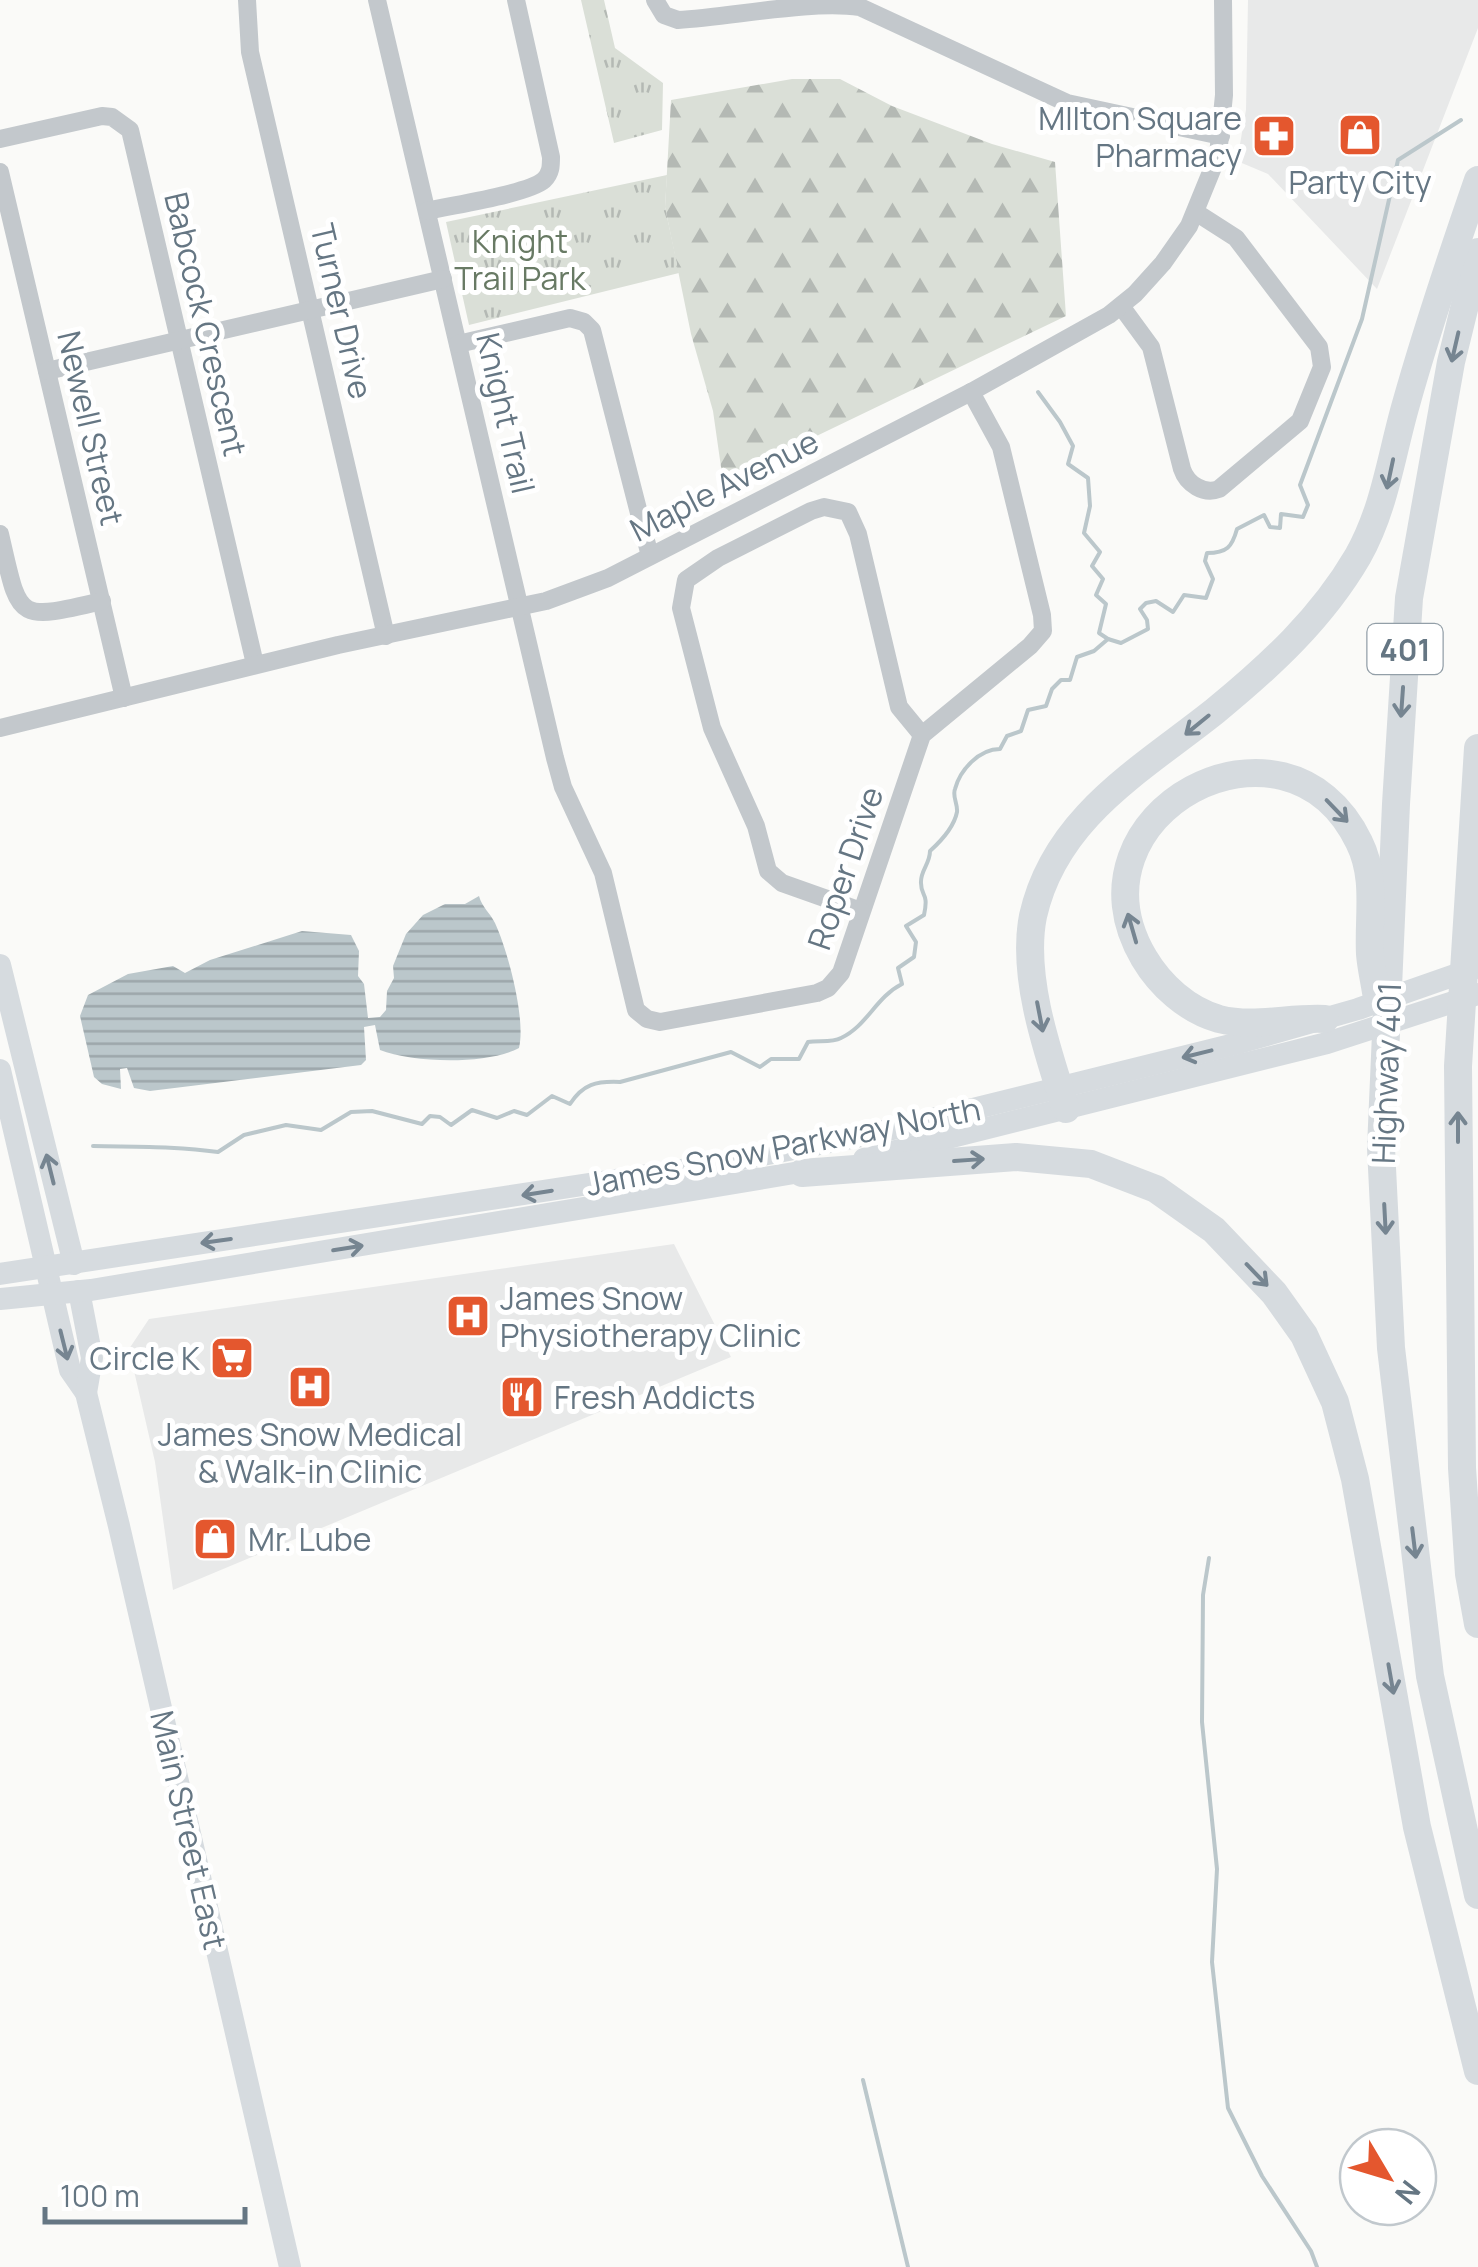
<svg xmlns="http://www.w3.org/2000/svg" width="1478" height="2267" font-family="Manrope,sans-serif">
  <defs>
    <pattern id="forest-firs" width="22" height="20" patternUnits="userSpaceOnUse" patternTransform="scale(2.5)"><rect width="22" height="20" fill="#dadfd7"/><path d="M5 1l3.5 6h-7zM16 11l3.5 6h-7z" fill="#b4b9b4"/></pattern>
    <pattern id="park-tufts" width="24" height="20" patternUnits="userSpaceOnUse" patternTransform="scale(2.5)"><rect width="24" height="20" fill="#dadfd7"/><path d="M3 7l-1-3M5 7V3M7 7l1-3M15 17l-1-3M17 17v-4M19 17l1-3" fill="none" stroke="#b4b9b4"/></pattern>
    <pattern id="water-rules" width="6" height="5" patternUnits="userSpaceOnUse" patternTransform="scale(2.5)"><rect width="6" height="5" fill="#bbc7cb"/><path d="M0 2.5h6" fill="none" stroke="#9ca6aa"/></pattern>
  </defs>
  <rect width="100%" height="100%" fill="#fafaf8"/>
  <g fill="#e8e9e9">
    <path d="M 1248,0 L 1478,0 L 1478,28 L 1377,289 L 1268,174 L 1237,161 L 1246,110 Z"/>
    <path d="M 674,1244 L 731,1357 L 173,1590 L 155,1462 L 129,1349 L 149,1319 Z"/>
  </g>
  <path fill="url(#forest-firs)" d="M 792,79 L 840,79 L 892,106 L 992,144 L 1055,162 L 1066,316 L 723,481 L 713,411 L 691,334 L 665,207 L 671,100 Z"/>
  <g fill="url(#park-tufts)">
    <path d="M 581,0 L 604,0 L 615,48 L 663,83 L 662,130 L 614,143 Z"/>
    <path d="M 667,175 L 665,207 L 679,273 L 469,325 L 446,222 Z"/>
  </g>
  <path fill="url(#water-rules)" d="M 479,896 C 482,907 490,913 495,923 C 508,951 526,1019 519,1048 C 488,1065 412,1063 380,1050 L 375,1025 L 364,1027 L 366,1060 L 361,1065 L 150,1091 L 134,1088 L 127,1068 L 120,1069 L 121,1089 L 102,1084 L 94,1077 L 80,1016 L 88,995 L 128,974 L 173,966 L 185,973 L 210,960 L 302,931 L 351,935 L 359,951 L 358,976 L 364,984 L 368,1018 L 380,1017 L 386,1010 L 387,991 L 394,978 L 393,966 L 406,934 L 423,915 L 445,904 L 465,904 Z"/>
  <g fill="none" stroke-linecap="round" stroke-linejoin="round">
    <g stroke="#bbc7cb" stroke-width="4">
      <path d="M 1038,392 L 1060,422 L 1073,446 L 1068,464 L 1088,478 L 1090,506 L 1084,533 L 1100,552 L 1092,566 L 1103,579 L 1096,595 L 1106,604 L 1099,633 L 1108,639"/>
      <path d="M 93,1146 C 135,1147 177,1146 218,1152 L 244,1135 L 286,1125 L 321,1130 L 351,1112 L 372,1111 L 422,1124 L 430,1116 L 440,1117 L 451,1125 L 472,1110 L 497,1118 L 514,1111 L 527,1115 L 552,1096 L 570,1104 C 583,1084 596,1081 620,1082 L 731,1052 L 760,1067 L 771,1059 L 799,1059 L 808,1042 C 818,1040 832,1043 841,1038 C 867,1026 876,997 902,984 L 898,968 L 914,957 L 916,942 L 906,926 L 924,915 C 929,892 921,897 921,883 C 920,871 930,864 930,851 C 940,842 954,827 957,812 C 958,804 952,796 955,789 C 960,770 979,749 1000,749 L 1007,736 L 1021,731 L 1028,710 L 1046,706 L 1052,689 L 1061,680 L 1070,680 L 1077,657 L 1094,651 L 1108,639 L 1121,643 L 1148,629 L 1147,620 L 1140,609 L 1146,603 L 1156,601 L 1173,612 L 1184,595 L 1206,598 L 1213,579 L 1205,561 L 1207,553 C 1227,553 1232,547 1237,529 L 1264,515 L 1270,527 L 1280,528 L 1281,514 L 1303,517 L 1308,505 L 1300,485 L 1362,319 L 1398,160 L 1461,120"/>
      <path d="M 1209,1558 L 1203,1595 L 1202,1722 L 1217,1869 L 1212,1962 L 1228,2108 L 1262,2176 L 1311,2251 L 1317,2267"/>
      <path d="M 863,2080 L 908,2267"/>
    </g>
    <g stroke="#c3c8cc" stroke-width="18">
      <path d="M 247,0 L 250,52 L 386,636"/>
      <path d="M 377,0 L 555,758 L 563,787 L 603,873 L 636,1010 L 647,1019 L 660,1022 L 817,993 L 828,988 L 841,973 L 922,735 L 1030,646 L 1043,631 L 1042,615 L 1001,447 L 971,392"/>
      <path d="M 655,0 L 664,15 L 678,20 C 732,17 809,0 860,7 L 1067,103 L 1221,136"/>
      <path d="M 0,139 L 102,116 L 112,117 L 130,130 L 255,664"/>
      <path d="M 0,172 L 124,698"/>
      <path d="M 427,211 C 452,205 528,194 544,180 C 551,173 551,166 551,157 L 516,0"/>
      <path d="M 1121,306 L 1151,347 L 1182,469 C 1187,484 1204,495 1219,489 L 1300,421 L 1322,367 L 1319,347 L 1236,238 L 1197,213"/>
      <path d="M 458,344 L 570,318 L 584,322 L 592,330 L 650,556"/>
      <path d="M 47,371 L 443,279"/>
      <path d="M 0,534 C 20,620 14,622 102,601"/>
      <path d="M 0,728 L 338,645 L 546,601 L 608,578 L 971,392 L 1109,315 L 1135,294 L 1163,263 L 1189,226 L 1218,155 L 1224,95 L 1223,0"/>
      <path d="M 861,911 L 782,883 L 768,871 L 756,826 L 712,728 L 681,608 L 686,580 L 718,558 L 811,511 L 824,507 L 848,512 L 858,534 L 899,707 L 922,735"/>
    </g>
    <g stroke="#d6dbdf" stroke-width="22">
      <path d="M 0,965 L 74,1264"/>
      <path d="M 0,1070 L 70,1370 L 86,1393 L 119,1526 L 290,2267"/>
      <path d="M 864,1159 L 1327,1043 L 1478,994"/>
      <path d="M 0,1274 L 700,1167 L 872,1134 L 1239,1043 L 1358,1009 L 1478,967"/>
      <path d="M 79,1291 L 92,1358 L 86,1393"/>
      <path d="M 0,1299 L 91,1290 L 818,1169"/>
    </g>
    <g stroke="#d6dbdf" stroke-width="28">
      <path d="M 1478,252 L 1451,362 L 1409,598 L 1396,804 L 1381,1148 L 1391,1348 L 1430,1676 L 1478,1895"/>
      <path d="M 1478,748 L 1458,1066 L 1462,1468 L 1469,1574 L 1478,1624"/>
      <path d="M 1325,1019 C 1289,1017 1254,1028 1219,1019 C 1187,1010 1160,985 1144,958 C 1059,814 1286,691 1359,842 C 1377,878 1368,916 1370,954 C 1371,967 1374,979 1376,992"/>
      <path d="M 1066,1109 C 1048,1053 1021,976 1033,916 C 1055,817 1141,770 1215,711 C 1270,666 1322,618 1358,556 C 1385,508 1391,456 1406,404 C 1427,329 1452,255 1478,180"/>
      <path d="M 802,1173 L 1016,1157 L 1091,1164 L 1156,1189 L 1214,1230 L 1274,1293 L 1304,1335 L 1335,1402 L 1355,1479 L 1417,1827 L 1478,2071"/>
    </g>
  </g>
  <defs><path id="oneway-shaft" d="M-6 0H5M1.5-3L5.5 0L1.5 3" fill="none" stroke-width="1.6" stroke-linecap="round" stroke-linejoin="round" transform="scale(2.5)"/></defs>
  <g stroke="#768591">
    <use href="#oneway-shaft" transform="translate(1455 347) rotate(103)"/>
    <use href="#oneway-shaft" transform="translate(1390 474) rotate(102)"/>
    <use href="#oneway-shaft" transform="translate(1402 702) rotate(94)"/>
    <use href="#oneway-shaft" transform="translate(1197 725) rotate(141)"/>
    <use href="#oneway-shaft" transform="translate(1337 811) rotate(46)"/>
    <use href="#oneway-shaft" transform="translate(1132 928) rotate(-106)"/>
    <use href="#oneway-shaft" transform="translate(1040 1017) rotate(79)"/>
    <use href="#oneway-shaft" transform="translate(1197 1054) rotate(166)"/>
    <use href="#oneway-shaft" transform="translate(1458 1127) rotate(-90)"/>
    <use href="#oneway-shaft" transform="translate(969 1160) rotate(-4)"/>
    <use href="#oneway-shaft" transform="translate(50 1169) rotate(-104)"/>
    <use href="#oneway-shaft" transform="translate(537 1193) rotate(171)"/>
    <use href="#oneway-shaft" transform="translate(1385 1219) rotate(87)"/>
    <use href="#oneway-shaft" transform="translate(216 1241) rotate(172)"/>
    <use href="#oneway-shaft" transform="translate(348 1248) rotate(-9)"/>
    <use href="#oneway-shaft" transform="translate(1257 1275) rotate(46)"/>
    <use href="#oneway-shaft" transform="translate(64 1345) rotate(76)"/>
    <use href="#oneway-shaft" transform="translate(1414 1543) rotate(83)"/>
    <use href="#oneway-shaft" transform="translate(1391 1679) rotate(80)"/>
  </g>
  <defs>
    <symbol id="shop-square" viewBox="-11 -11 22 22"><rect x="-9" y="-9" width="18" height="18" rx="4" fill="#e4572e" stroke="#fff"/><path d="M-5-2.5h2.3a2.7 3.5 0 0 1 5.4 0H5L5.5 6h-11ZM-1.5-2.5h3a1.5 2.3 0 0 0-3 0Z" fill="#fff"/></symbol>
    <symbol id="pharmacy-square" viewBox="-11 -11 22 22"><rect x="-9" y="-9" width="18" height="18" rx="4" fill="#e4572e" stroke="#fff"/><path d="M-2-6h4v4h4v4h-4v4h-4v-4h-4v-4h4Z" fill="#fff"/></symbol>
    <symbol id="hospital-square" viewBox="-11 -11 22 22"><rect x="-9" y="-9" width="18" height="18" rx="4" fill="#e4572e" stroke="#fff"/><path d="M-5-5h3v3.5h4V-5h3V5h-3V1.5h-4V5h-3Z" fill="#fff"/></symbol>
    <symbol id="supermarket-square" viewBox="-11 -11 22 22"><rect x="-9" y="-9" width="18" height="18" rx="4" fill="#e4572e" stroke="#fff"/><path d="M-6-5.5h2.5l.6 2H6L4.5 2H-2.5L-4.4-4H-6ZM-1.5 3.2a1.3 1.3 0 1 0 .1 0ZM3 3.2a1.3 1.3 0 1 0 .1 0Z" fill="#fff"/></symbol>
    <symbol id="restaurant-square" viewBox="-11 -11 22 22"><rect x="-9" y="-9" width="18" height="18" rx="4" fill="#e4572e" stroke="#fff"/><path d="M-5-6h1v4h1v-4h1v4h1v-4h1v5L-1.5 .5V6h-2V.5L-5-1ZM5-6V6H3V1.5H1.5Q1.5-4 5-6Z" fill="#fff"/></symbol>
  </defs>
  <g fill-rule="evenodd">
    <use href="#shop-square" x="1335" y="110" width="50" height="50"/>
    <use href="#pharmacy-square" x="1249" y="111" width="50" height="50"/>
    <use href="#hospital-square" x="443" y="1291" width="50" height="50"/>
    <use href="#supermarket-square" x="207" y="1333" width="50" height="50"/>
    <use href="#hospital-square" x="285" y="1362" width="50" height="50"/>
    <use href="#restaurant-square" x="497" y="1372" width="50" height="50"/>
    <use href="#shop-square" x="190" y="1514" width="50" height="50"/>
  </g>
  <g text-anchor="middle" dominant-baseline="central" stroke-width="10" stroke-linejoin="round" paint-order="stroke">
    <rect fill="#fff" stroke="#939fa8" stroke-width="2.5" x="1367.5" y="624" width="75" height="50" rx="8"/>
    <g font-size="30" font-weight="bold" fill="#657683">
      <text x="1405" y="649">401</text>
    </g>
    <g font-size="32" fill="#657683" stroke="#fff" text-anchor="start">
      <text x="1242" y="118" text-anchor="end">MIlton Square<tspan x="1242" dy="37">Pharmacy</tspan></text>
      <text x="1360" y="182" text-anchor="middle">Party City</text>
      <text x="500" y="1298">James Snow<tspan x="500" dy="37">Physiotherapy Clinic</tspan></text>
      <text x="200" y="1358" text-anchor="end">Circle K</text>
      <text x="554" y="1397">Fresh Addicts</text>
      <text x="310" y="1434" text-anchor="middle">James Snow Medical<tspan x="310" dy="37">&amp; Walk-in Clinic</tspan></text>
      <text x="248" y="1539">Mr. Lube</text>
    </g>
    <g font-size="32" fill="#687a64" stroke="#fff">
      <text x="520" y="241">Knight<tspan x="520" dy="37">Trail Park</tspan></text>
    </g>
    <g font-size="32" fill="#657683" stroke="#fff">
      <text transform="translate(342 311) rotate(77)">Turner Drive</text>
      <text transform="translate(206 324) rotate(77)">Babcock Crescent</text>
      <text transform="translate(506 413) rotate(77)">Knight Trail</text>
      <text transform="translate(91 428) rotate(77)">Newell Street</text>
      <text transform="translate(724 485) rotate(-27)">Maple Avenue</text>
      <text transform="translate(845 868) rotate(-71)">Roper Drive</text>
      <text transform="translate(1386 1073) rotate(-88)">Highway 401</text>
      <text transform="translate(783 1146) rotate(-11)">James Snow Parkway North</text>
      <text transform="translate(189 1830) rotate(77)">Main Street East</text>
    </g>
  </g>
  <g transform="translate(1388 2177) rotate(128)"><circle r="48" fill="#ffffff" stroke="#c1c8cd" stroke-width="2.5"/>
  <path d="M0-8L18 38L0 25L-18 38Z" fill="#e4572e"/>
  <text y="-15" font-size="28" font-weight="bold" text-anchor="middle" fill="#657683">N</text>
  </g>
  <path d="M45 2207v15h200v-15" fill="none" stroke="#657683" stroke-width="5"/>
  <text x="60" y="2207" font-size="30" fill="#657683" stroke="#ffffff" stroke-width="8" paint-order="stroke">100 m</text>
</svg>
